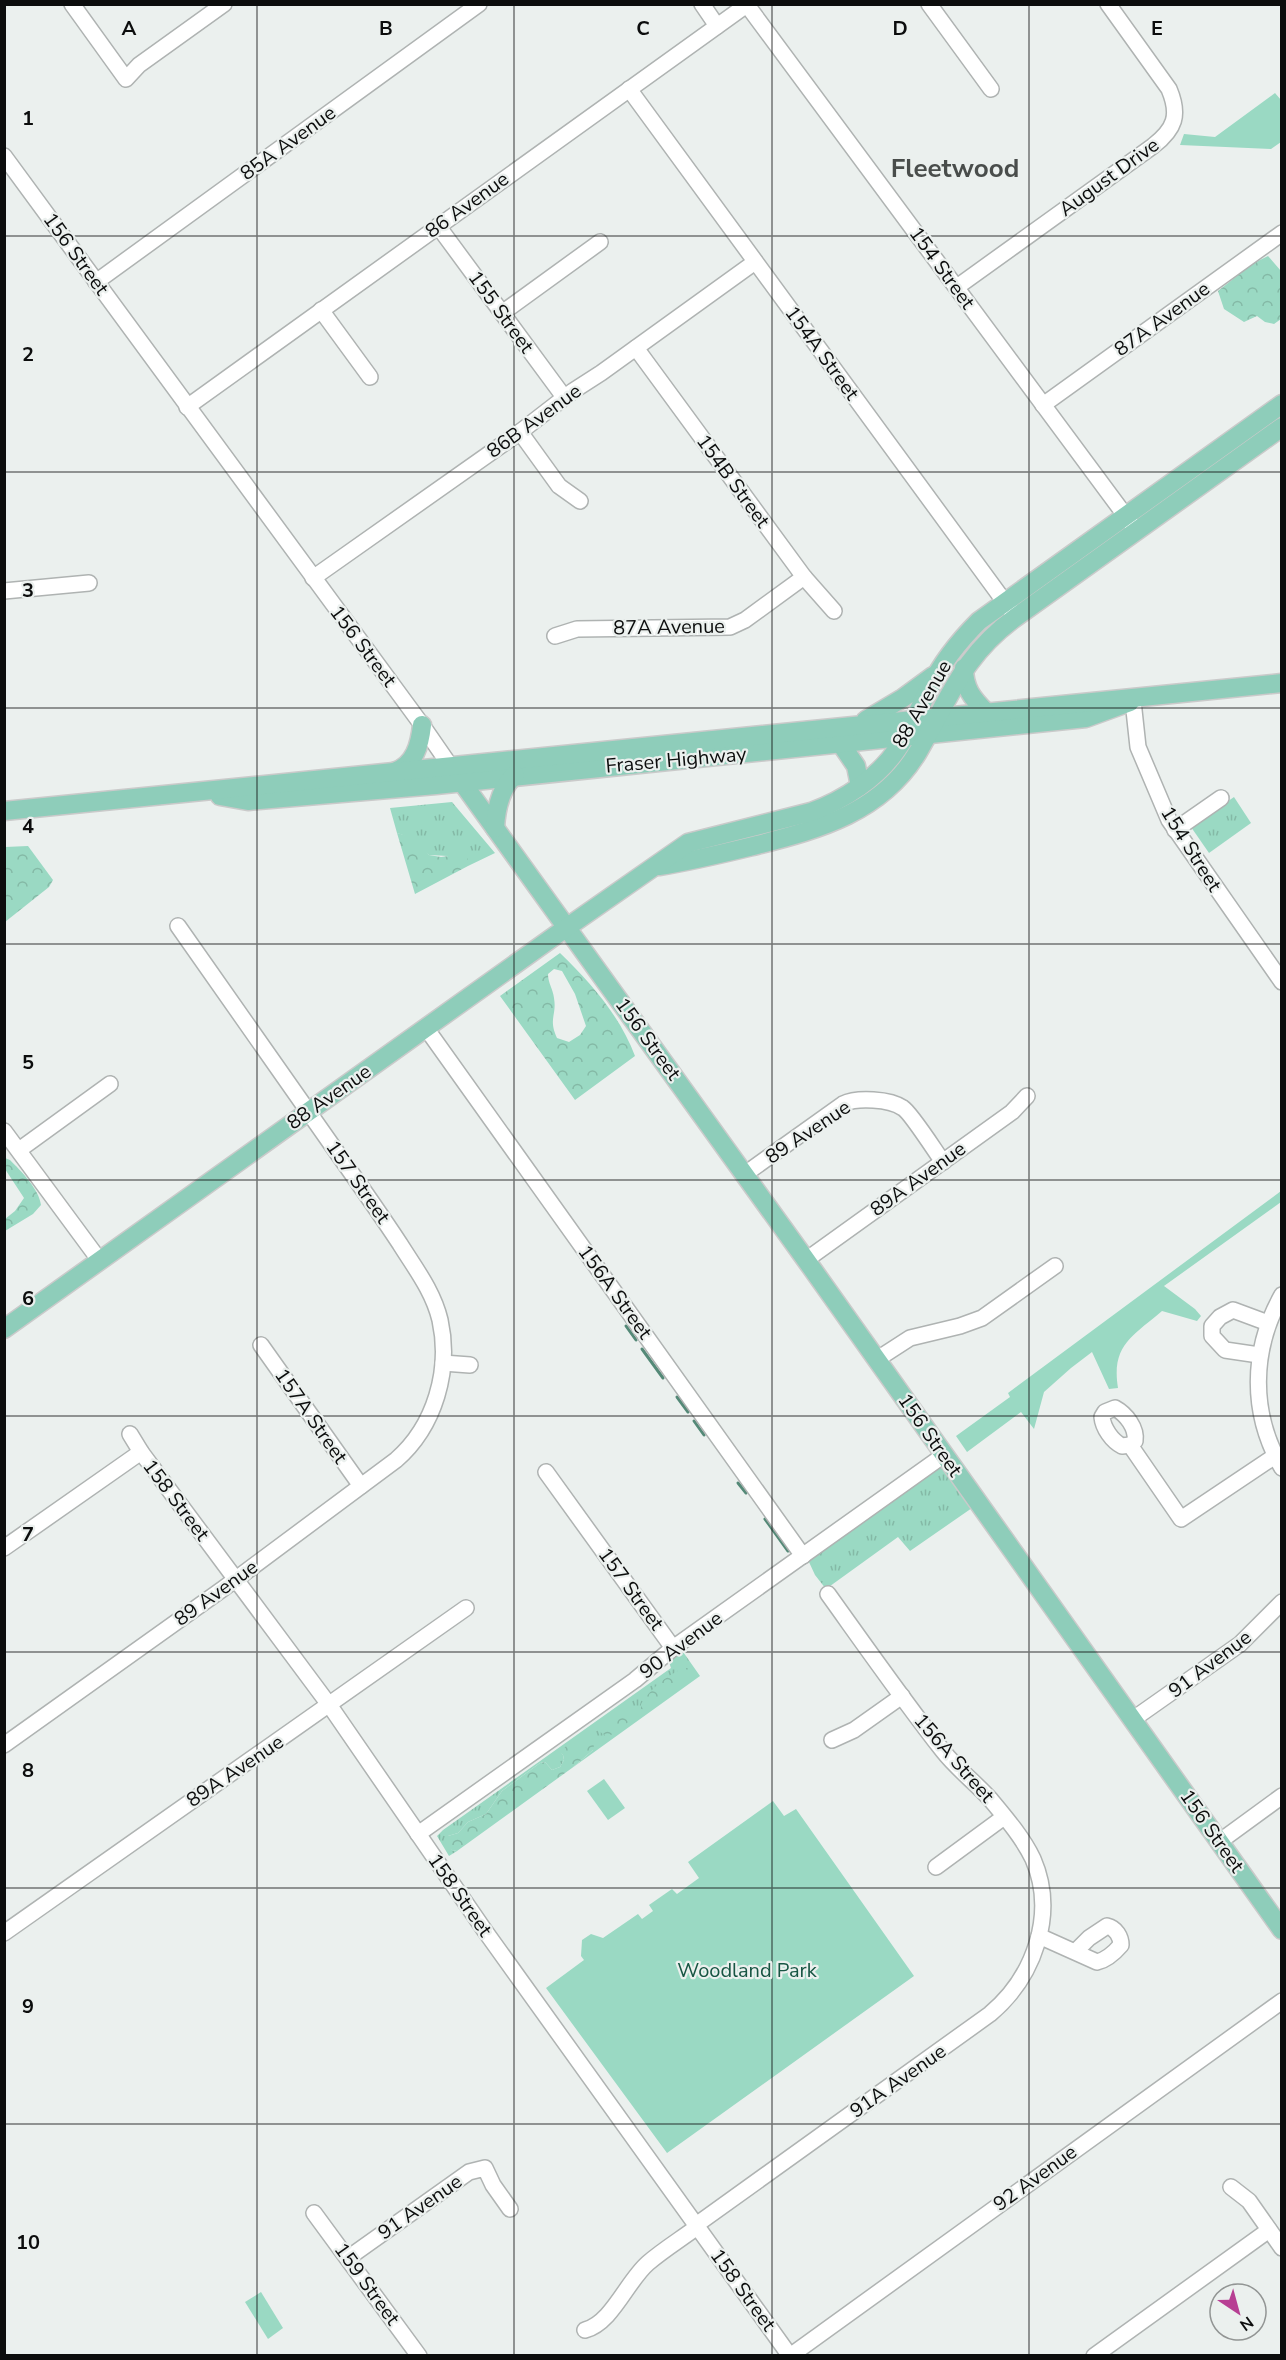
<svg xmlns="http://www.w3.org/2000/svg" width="1286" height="2360" font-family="'Nunito Sans',sans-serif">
  <defs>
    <pattern id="grass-tufts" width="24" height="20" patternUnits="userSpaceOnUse" patternTransform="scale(1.5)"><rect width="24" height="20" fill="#9ad9c3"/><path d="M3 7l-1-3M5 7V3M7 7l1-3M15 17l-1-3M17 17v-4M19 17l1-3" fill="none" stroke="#84b9a6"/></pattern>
    <pattern id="forest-crowns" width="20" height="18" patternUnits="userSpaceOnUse" patternTransform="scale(1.5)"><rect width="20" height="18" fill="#9ad9c3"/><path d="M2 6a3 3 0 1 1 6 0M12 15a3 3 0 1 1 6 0" fill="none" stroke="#84b9a6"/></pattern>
  </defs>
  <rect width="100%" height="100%" fill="#ebf0ee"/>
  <g fill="url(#grass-tufts)">
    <path d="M 1234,797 L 1251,823 L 1209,853 L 1191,827 Z"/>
    <path d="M 452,802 L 495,853 L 468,866 L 468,862 L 448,856 L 429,855 C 417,846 412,837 397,833 L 390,808 Z"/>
    <path d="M 941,1467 L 945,1469 L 972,1508 L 910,1551 L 898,1537 L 826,1589 L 815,1575 L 809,1562 L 812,1555 Z"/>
    <path d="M 681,1649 L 700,1676 L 572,1768 L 593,1750 L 560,1751 L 563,1755 L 564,1760 L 560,1767 L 552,1770 L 545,1762 L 540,1763 L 502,1791 L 486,1814 L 468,1822 L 458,1833 L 448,1836 L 452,1850 L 457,1851 L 449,1856 L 437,1836 L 443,1830 L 671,1668 L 668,1659 Z"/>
  </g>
  <g fill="url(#forest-crowns)" fill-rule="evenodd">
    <path d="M 1268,256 L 1281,271 L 1281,319 L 1274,324 L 1265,322 L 1257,316 L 1244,322 L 1224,309 L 1218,291 L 1252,264 Z"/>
    <path d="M 397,833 L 408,836 L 416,841 L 429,855 L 441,857 L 463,854 L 468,859 L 468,866 L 415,894 Z"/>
    <path d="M 28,846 L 53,880 L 49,887 L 5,922 L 5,847 Z"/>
    <path d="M 560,953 C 591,983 620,1016 635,1056 L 575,1100 L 500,996 ZM 554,969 L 562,971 L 575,994 L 586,1026 L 580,1035 L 569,1042 L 557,1038 C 548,1018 557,1016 554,998 C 553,989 548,983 548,974 Z"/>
    <path d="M 5,1158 L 10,1160 C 21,1171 39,1189 41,1205 L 33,1214 L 5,1231 L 5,1219 L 15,1211 L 24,1198 L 5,1169 Z"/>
    <path d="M 685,1668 L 691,1668 L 694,1673 L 692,1678 L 650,1710 L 641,1709 L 641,1704 C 650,1689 669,1673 685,1668 Z"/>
    <path d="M 625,1709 L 632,1715 L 631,1720 L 607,1738 C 604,1733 598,1732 595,1727 L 614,1713 Z"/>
    <path d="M 590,1735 L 595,1740 L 593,1750 L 572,1768 L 457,1851 L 452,1850 L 446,1842 L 448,1836 L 458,1833 L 468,1822 L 486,1814 L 502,1791 L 540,1763 L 545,1762 L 552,1770 L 560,1767 L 564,1760 L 563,1755 L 559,1751 L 577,1739 Z"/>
  </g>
  <g fill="#9ad9c3">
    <path d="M 1275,93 L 1281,100 L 1281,142 L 1271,149 L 1180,145 L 1184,134 L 1215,137 Z"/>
    <path d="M 1281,1191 L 1281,1202 L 1164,1286 L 1195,1309 L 1201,1316 L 1197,1321 L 1162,1311 C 1133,1336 1111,1345 1118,1388 L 1109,1389 L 1092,1352 L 1071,1368 L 1044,1392 L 1034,1429 L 1021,1412 L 967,1452 L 956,1436 L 1010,1397 L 1008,1393 Z"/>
    <path d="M 604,1779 L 625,1808 L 608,1820 L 587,1791 Z"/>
    <path d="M 773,1801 L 784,1816 L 796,1809 L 914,1976 L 667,2153 L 546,1988 L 584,1960 L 581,1956 L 582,1940 L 591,1934 L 603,1938 L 638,1914 L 642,1919 L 653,1911 L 649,1905 L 672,1889 L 677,1894 L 699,1878 L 688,1862 Z"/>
    <path d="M 261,2292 L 283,2328 L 268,2339 L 245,2302 Z"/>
  </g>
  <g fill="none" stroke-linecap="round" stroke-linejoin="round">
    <g stroke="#548977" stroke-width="3">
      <path d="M 626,1326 L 636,1340"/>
      <path d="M 642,1349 L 663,1378"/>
      <path d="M 677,1397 L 688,1412"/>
      <path d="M 694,1421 L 704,1435"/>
      <path d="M 738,1483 L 746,1493"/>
      <path d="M 765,1519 L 788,1551"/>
    </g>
    <defs>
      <g id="minor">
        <path d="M 72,4 L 126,79 L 139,65 L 224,4"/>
        <path d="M 702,4 L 717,26"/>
        <path d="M 929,4 L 991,89"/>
        <path d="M 747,5 L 1133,526"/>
        <path d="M 629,89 L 1012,612"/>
        <path d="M 4,156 L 422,725 L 451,767"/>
        <path d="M 438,226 L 564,397"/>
        <path d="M 96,282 L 479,4"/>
        <path d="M 957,287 L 1153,146 C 1175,129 1180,115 1169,89 L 1108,4"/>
        <path d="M 321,310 L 370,377"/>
        <path d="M 502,313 L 600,242"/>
        <path d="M 636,348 L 804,577 L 834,611"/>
        <path d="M 1043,405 L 1282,233"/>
        <path d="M 187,407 L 748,4"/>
        <path d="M 520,432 L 559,486 L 580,501"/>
        <path d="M 313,578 L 520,432 L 573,391 L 601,373 L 755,262"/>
        <path d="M 4,591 L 89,583"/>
        <path d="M 555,636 L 577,629 L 730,627 L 745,620 L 804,577"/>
        <path d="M 1133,701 L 1138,747 L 1169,820 L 1282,982"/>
        <path d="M 1175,830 L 1221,798"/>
        <path d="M 426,1028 L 803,1556"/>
        <path d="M 4,1131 L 100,1261"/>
        <path d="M 19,1150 L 110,1084"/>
        <path d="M 745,1174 L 843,1104 C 857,1097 890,1099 903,1108 C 911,1113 935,1151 943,1162"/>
        <path d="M 806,1260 L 1012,1112 L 1027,1096"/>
        <path d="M 1282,1295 C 1251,1350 1250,1413 1282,1468"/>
        <path d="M 261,1345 L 361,1486"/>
        <path d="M 1259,1355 L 1225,1350 L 1212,1336 L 1212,1326 L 1220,1317 L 1233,1310 L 1268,1323"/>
        <path d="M 876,1360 L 910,1338 L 960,1326 L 982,1318 L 1055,1266"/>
        <path d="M 443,1363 L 470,1365"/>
        <path d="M 1115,1408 C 1126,1414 1137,1428 1135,1441 L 1130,1445 L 1122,1446 C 1112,1441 1103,1428 1102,1417 L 1105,1412 Z"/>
        <path d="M 130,1434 L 141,1452 L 330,1706 L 485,1931 L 790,2356"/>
        <path d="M 1130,1445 L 1181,1519 L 1275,1456"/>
        <path d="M 546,1472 L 673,1648"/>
        <path d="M 4,1548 L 141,1452"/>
        <path d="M 1132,1720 L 1240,1644 L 1282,1602"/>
        <path d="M 832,1740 L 854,1730 L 902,1696"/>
        <path d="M 4,1745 L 224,1588 L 396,1460 C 435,1426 451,1370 440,1320 C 433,1291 415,1268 400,1244 C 373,1203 345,1164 317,1124 C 271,1058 225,992 178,926"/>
        <path d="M 418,1834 L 635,1680 L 673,1648 L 944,1455"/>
        <path d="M 1219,1842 L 1282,1796"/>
        <path d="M 936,1867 L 1004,1817"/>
        <path d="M 4,1933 L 466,1608"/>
        <path d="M 1039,1936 L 1097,1962 C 1106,1960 1115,1952 1121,1945 C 1121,1937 1116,1928 1107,1926 L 1089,1938 L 1076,1951"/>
        <path d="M 1231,2187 L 1249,2201 L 1282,2248"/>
        <path d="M 314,2213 L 419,2356"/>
        <path d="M 696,2225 L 990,2014 C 1034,1977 1057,1914 1033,1859 C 1023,1838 1006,1818 991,1800 C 976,1783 957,1769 943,1751 C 903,1700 866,1647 828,1594"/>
        <path d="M 348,2258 L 469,2172 L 485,2168 L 493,2185 L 510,2209"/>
        <path d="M 585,2330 C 612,2323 627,2281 648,2263 C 663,2250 681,2239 697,2227"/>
        <path d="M 790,2356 L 1282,2001"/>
        <path d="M 1094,2356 L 1269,2230"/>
      </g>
      <g id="major">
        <path d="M 964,668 C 964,688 972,698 986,712"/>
        <path d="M 866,720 L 903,698 L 933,676"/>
        <path d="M 841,744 L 856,766 L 860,786"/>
        <path d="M 451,767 L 806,1260 L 1282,1930"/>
        <path d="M 394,772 C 415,765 420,744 422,725"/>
        <path d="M 220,796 L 248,801 L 436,785 L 1086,718 L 1130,702"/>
        <path d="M 4,811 L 1282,683"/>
        <path d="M 495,828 C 496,810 500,788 515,775"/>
        <path d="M 659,866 C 692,861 724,853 757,845 C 820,829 882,812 918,752 C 950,698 962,656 1016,617 L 1282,427"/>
        <path d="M 4,1329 L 556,935 L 688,843 L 811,812 C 844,800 878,778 898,748 C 912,729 919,707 930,687 C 942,662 960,640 979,621 L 1282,404"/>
      </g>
    </defs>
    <use href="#minor" stroke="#afb3b2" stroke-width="18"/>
    <use href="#major" stroke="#cacaca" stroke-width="21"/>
    <use href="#minor" stroke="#fff" stroke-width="15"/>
    <use href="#major" stroke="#8ecdba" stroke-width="18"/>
  </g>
  <path fill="none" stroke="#0c0d0d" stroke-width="1.5" stroke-opacity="0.55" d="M 257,4 L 257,2356M 514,4 L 514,2356M 772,4 L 772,2356M 1029,4 L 1029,2356M 4,236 L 1282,236M 4,472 L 1282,472M 4,708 L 1282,708M 4,944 L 1282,944M 4,1180 L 1282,1180M 4,1416 L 1282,1416M 4,1652 L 1282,1652M 4,1888 L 1282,1888M 4,2124 L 1282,2124"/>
  <g text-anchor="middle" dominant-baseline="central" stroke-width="4.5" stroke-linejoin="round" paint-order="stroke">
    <g font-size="20" fill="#0c0d0d" stroke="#ebf0ee">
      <text transform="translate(288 143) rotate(-36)">85A Avenue</text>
      <text transform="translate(1109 177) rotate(-36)">August Drive</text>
      <text transform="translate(467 205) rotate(-36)">86 Avenue</text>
      <text transform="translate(76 254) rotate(54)">156 Street</text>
      <text transform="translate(942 268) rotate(54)">154 Street</text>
      <text transform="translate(501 312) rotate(54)">155 Street</text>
      <text transform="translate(1162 319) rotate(-36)">87A Avenue</text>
      <text transform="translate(822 353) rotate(54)">154A Street</text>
      <text transform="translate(534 421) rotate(-36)">86B Avenue</text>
      <text transform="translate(733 481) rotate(54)">154B Street</text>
      <text transform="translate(669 627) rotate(-1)">87A Avenue</text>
      <text transform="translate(363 646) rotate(53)">156 Street</text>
      <text transform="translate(922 704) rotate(-60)">88 Avenue</text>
      <text transform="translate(676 760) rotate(-5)">Fraser Highway</text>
      <text transform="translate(1191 849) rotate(58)">154 Street</text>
      <text transform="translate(648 1039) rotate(54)">156 Street</text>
      <text transform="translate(329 1097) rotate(-35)">88 Avenue</text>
      <text transform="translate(808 1132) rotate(-34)">89 Avenue</text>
      <text transform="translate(918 1179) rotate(-36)">89A Avenue</text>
      <text transform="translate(358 1182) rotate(55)">157 Street</text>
      <text transform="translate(615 1292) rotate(54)">156A Street</text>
      <text transform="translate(311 1416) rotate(55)">157A Street</text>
      <text transform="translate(930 1435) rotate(55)">156 Street</text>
      <text transform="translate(176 1500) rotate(53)">158 Street</text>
      <text transform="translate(631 1589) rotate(54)">157 Street</text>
      <text transform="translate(216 1593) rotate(-36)">89 Avenue</text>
      <text transform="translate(681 1645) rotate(-37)">90 Avenue</text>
      <text transform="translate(1210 1664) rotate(-37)">91 Avenue</text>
      <text transform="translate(954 1758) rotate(49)">156A Street</text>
      <text transform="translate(235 1771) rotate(-34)">89A Avenue</text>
      <text transform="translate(1212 1831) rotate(55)">156 Street</text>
      <text transform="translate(460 1895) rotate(55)">158 Street</text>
      <text transform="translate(898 2081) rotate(-35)">91A Avenue</text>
      <text transform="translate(1035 2178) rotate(-36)">92 Avenue</text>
      <text transform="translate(420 2207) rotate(-35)">91 Avenue</text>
      <text transform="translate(367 2284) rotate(54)">159 Street</text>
      <text transform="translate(743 2290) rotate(54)">158 Street</text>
    </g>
    <g font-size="20" fill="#175543" stroke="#ebf0ee">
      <text x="747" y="1970">Woodland Park</text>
    </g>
    <g font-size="26" font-weight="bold" fill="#494d4b" stroke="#ebf0ee">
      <text x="955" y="168">Fleetwood</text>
    </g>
  </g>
  <g font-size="20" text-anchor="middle" font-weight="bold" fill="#0c0d0d" stroke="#ebf0ee" stroke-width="4.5" stroke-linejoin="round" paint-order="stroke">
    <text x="129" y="35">A</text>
    <text x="386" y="35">B</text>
    <text x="643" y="35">C</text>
    <text x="900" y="35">D</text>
    <text x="1157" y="35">E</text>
    <text x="28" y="125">1</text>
    <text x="28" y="361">2</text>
    <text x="28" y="597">3</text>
    <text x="28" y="833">4</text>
    <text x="28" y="1069">5</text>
    <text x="28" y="1305">6</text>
    <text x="28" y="1541">7</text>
    <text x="28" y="1777">8</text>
    <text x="28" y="2013">9</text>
    <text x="28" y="2249">10</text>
  </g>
  <rect width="1286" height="2360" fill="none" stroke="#0c0d0d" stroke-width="12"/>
  <g transform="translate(1238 2312) rotate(144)"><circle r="28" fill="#ebf0ee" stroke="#929594" stroke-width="1.5"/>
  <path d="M0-4.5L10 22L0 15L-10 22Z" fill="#b73f93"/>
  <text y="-9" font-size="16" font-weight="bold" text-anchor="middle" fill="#0c0d0d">N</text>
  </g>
</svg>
